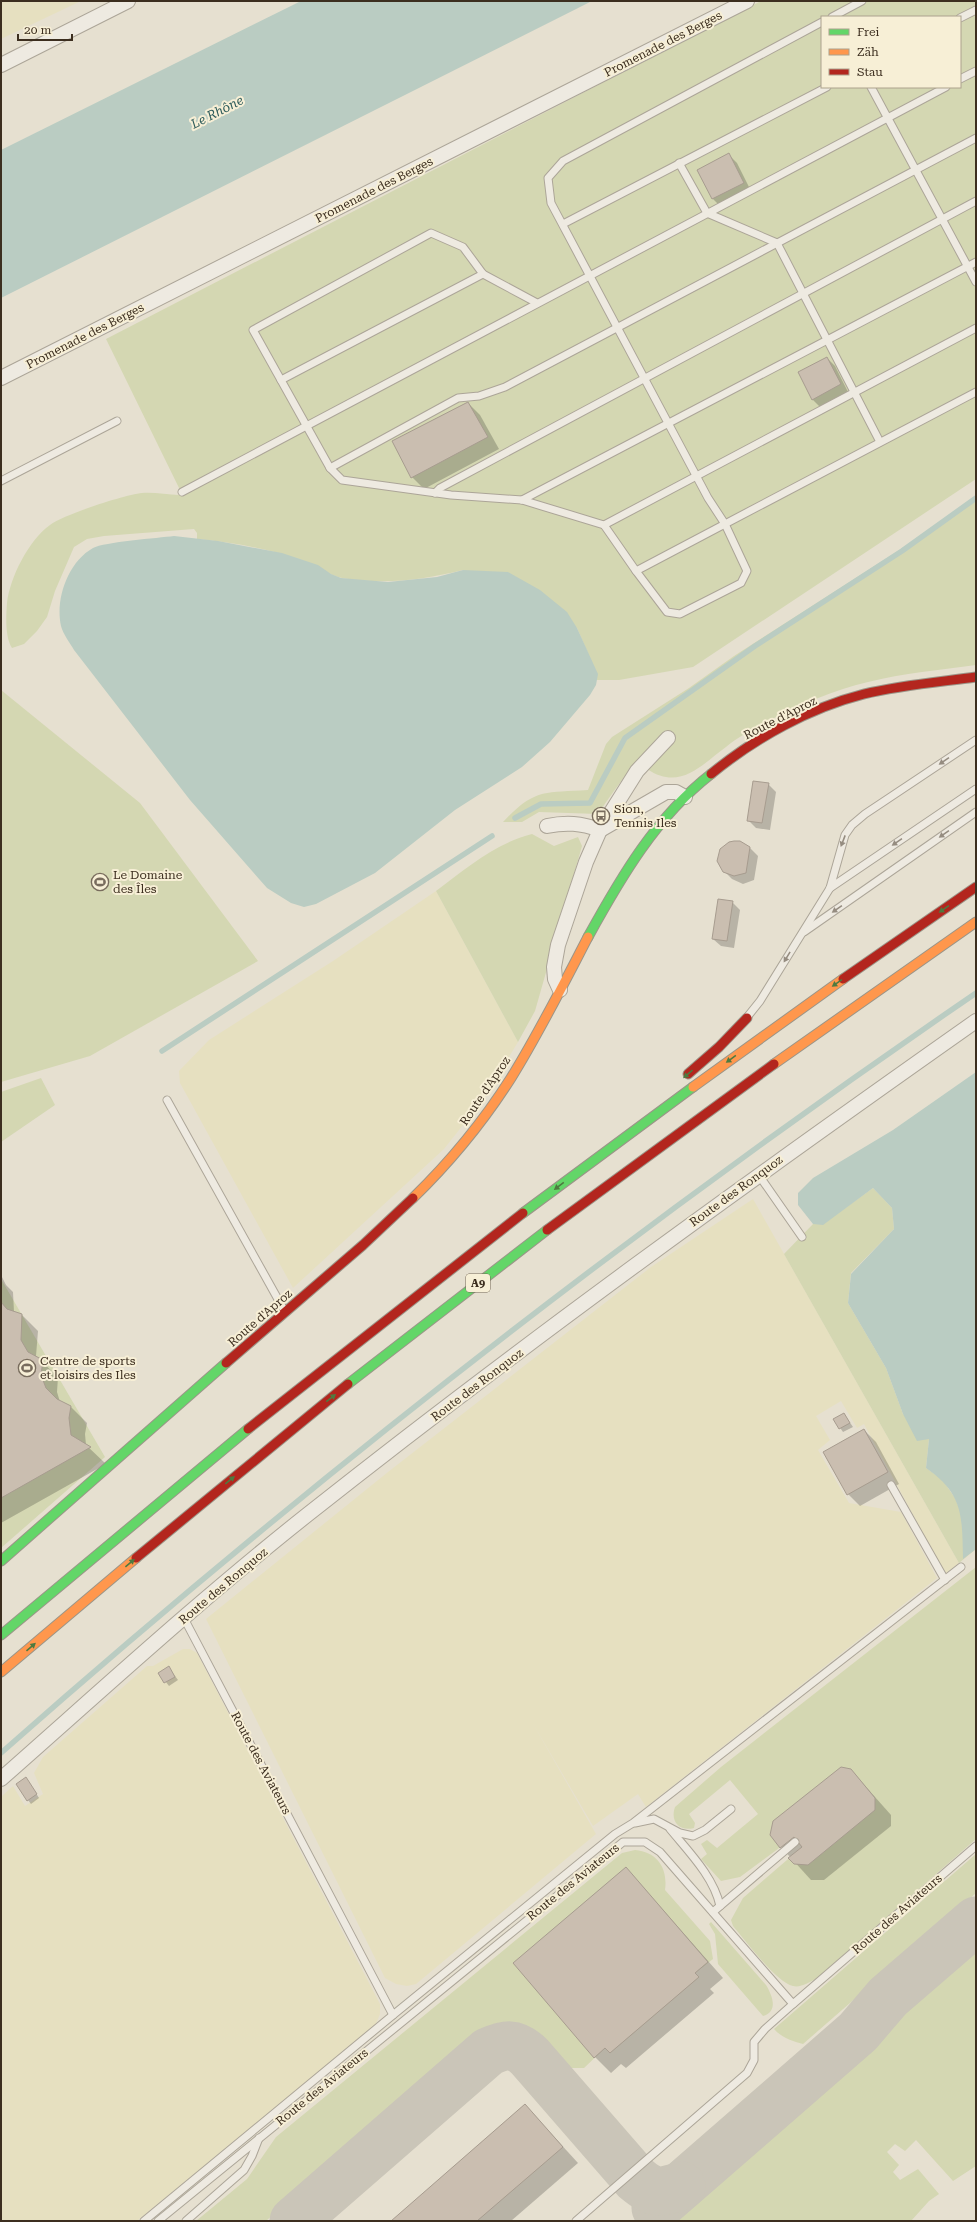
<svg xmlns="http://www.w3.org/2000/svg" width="977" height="2222" font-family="'Roboto Serif',serif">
  <rect width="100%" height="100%" fill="#e6e0d0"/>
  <g fill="#e6e0c0">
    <path d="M 1,1 L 81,1 L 1,39 Z"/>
    <path d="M 436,891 L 518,1042 L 482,1101 L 444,1149 L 293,1288 L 180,1083 L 179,1071 L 209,1040 L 333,961 Z"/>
    <path d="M 753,1199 L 959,1563 L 945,1574 L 864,1424 L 857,1428 L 841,1401 L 816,1416 L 830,1440 L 818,1450 L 849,1503 L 901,1512 L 937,1578 L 646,1807 L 638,1794 L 593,1826 L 532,1722 L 596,1834 L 416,1984 L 407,1986 L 396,1984 L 385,1978 L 206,1619 L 388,1472 L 651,1267 Z"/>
    <path d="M 183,1649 L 190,1649 L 197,1653 L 380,2004 L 380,2014 L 375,2026 L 137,2221 L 1,2221 L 1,1797 L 13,1786 L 25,1806 L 43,1794 L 34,1773 L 43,1757 L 147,1666 L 153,1666 Z"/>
  </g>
  <g fill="#d4d7b2" fill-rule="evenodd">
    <path d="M 761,1 L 976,1 L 976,479 L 693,667 L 619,680 L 596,680 L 597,674 L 577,628 L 463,570 C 423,580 383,585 342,578 C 330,576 317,565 304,561 C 269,549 233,542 197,539 L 197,533 L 194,529 L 104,536 L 87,539 L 74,547 L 55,591 L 47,617 L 37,631 L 24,644 L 12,648 C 5,637 6,617 7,603 C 10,577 29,540 50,525 C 65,514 124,495 142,493 C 154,492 168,495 179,495 L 181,492 L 106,339 ZM 822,17 L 960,17 L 960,87 L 822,87 Z"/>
    <path d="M 976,501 L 976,665 C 941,670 903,673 868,682 C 834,690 798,705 767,722 C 753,729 738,737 726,747 C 700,766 680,791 647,769 L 665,734 C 637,756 618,785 598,814 L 539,812 L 522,822 L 503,822 C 535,788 544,793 588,790 L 606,744 L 612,737 L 689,688 L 734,656 Z"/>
    <path d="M 1,690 L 140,803 L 258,961 L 90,1056 L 1,1082 Z"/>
    <path d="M 532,834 L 554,846 L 578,837 L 582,846 L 535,1011 L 518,1042 L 436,891 C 465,869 496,843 532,834 Z"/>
    <path d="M 41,1078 L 55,1105 L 1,1142 L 1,1092 Z"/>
    <path d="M 873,1188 L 892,1208 L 894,1229 L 851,1273 L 848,1303 L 886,1368 L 903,1414 L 929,1439 L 926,1468 L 942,1479 L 955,1498 L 976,1549 L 959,1563 L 784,1254 L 813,1224 L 823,1224 Z"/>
    <path d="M 1,1279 L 105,1457 L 1,1548 Z"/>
    <path d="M 976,1567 L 976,1839 L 816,1979 C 809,1982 801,1988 793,1986 C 776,1982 745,1940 733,1926 L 731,1920 L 743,1898 L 802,1847 L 794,1837 L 740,1877 L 721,1881 L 701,1859 L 707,1854 L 701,1844 L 707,1840 L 717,1848 L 758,1814 L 730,1780 L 689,1814 L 695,1823 L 694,1828 C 679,1832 670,1821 675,1807 L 721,1767 Z"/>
    <path d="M 635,1850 C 658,1852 668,1869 665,1890 L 710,1941 L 713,1959 L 695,1973 L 699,1977 L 610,2053 L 605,2048 L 584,2068 L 571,2068 C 554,2050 537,2024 510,2024 C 502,2024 493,2027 485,2029 L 266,2221 L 196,2221 L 247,2179 L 276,2137 L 622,1853 Z"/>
    <path d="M 976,1854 L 976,1893 L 803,2044 C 792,2041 782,2038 774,2029 Z"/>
    <path d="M 711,1922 L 766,1985 C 772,1995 779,2011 763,2016 L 718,1964 L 715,1934 L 709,1924 Z"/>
    <path d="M 976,1949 L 976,2166 L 953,2181 L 916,2140 L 905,2151 L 895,2144 L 887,2152 L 899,2165 L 893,2172 L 900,2180 L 918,2169 L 939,2194 L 929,2201 L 911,2221 L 669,2221 L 672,2214 Z"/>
  </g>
  <g fill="#baccc2">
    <path d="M 301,1 L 592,1 L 1,298 L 1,150 Z"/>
    <path d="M 174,536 L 218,541 L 282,553 L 318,565 L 331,574 L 341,578 L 388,582 L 437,577 L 463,570 L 508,572 L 540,590 L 567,612 L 577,628 L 598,674 L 596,685 L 590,695 L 550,742 L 522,767 L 455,810 L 375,873 L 316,904 L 304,907 L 291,903 L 267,888 L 190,800 L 74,650 C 70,643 63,634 61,626 C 55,599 68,562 93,548 C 104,542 158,538 174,536 Z"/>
    <path d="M 976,1072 L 976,1549 L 963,1559 C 962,1517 964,1494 926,1468 L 929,1439 L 917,1441 L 903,1414 L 886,1368 L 848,1303 L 851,1274 L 894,1229 L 892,1208 L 873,1188 L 823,1225 L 813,1224 L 798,1205 L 798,1193 L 813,1178 L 893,1130 Z"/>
  </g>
  <g fill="#0003">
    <path d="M 729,155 L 737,163 L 751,191 L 720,206 L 712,198 Z"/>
    <path d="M 827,358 L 835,366 L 848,392 L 820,407 L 812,399 Z"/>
    <path d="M 468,403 L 480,415 L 499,449 L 424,489 L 412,477 Z"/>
    <path d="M 768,784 L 776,792 L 770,830 L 756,828 L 748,820 Z"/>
    <path d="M 750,848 L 758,856 L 754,880 L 743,884 L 732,879 L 724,871 Z"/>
    <path d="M 732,902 L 740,910 L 734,948 L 721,946 L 713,939 Z"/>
    <path d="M 1,1275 L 6,1285 L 13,1292 L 14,1312 L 22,1315 L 38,1331 L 36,1356 L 58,1377 L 57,1392 L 60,1402 L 71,1407 L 87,1423 L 85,1434 L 86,1445 L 106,1464 L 1,1523 Z"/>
    <path d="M 844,1414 L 853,1427 L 843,1432 L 834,1419 Z"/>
    <path d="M 864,1430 L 876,1442 L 899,1484 L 860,1506 L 848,1494 Z"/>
    <path d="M 169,1668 L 178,1680 L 169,1686 L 159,1673 Z"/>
    <path d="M 851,1770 L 891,1815 L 891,1826 L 824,1880 L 811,1880 L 781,1847 Z"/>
    <path d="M 29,1782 L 39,1798 L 31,1804 L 28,1800 Z"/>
    <path d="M 626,1868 L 723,1978 L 710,1989 L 714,1993 L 626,2068 L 621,2064 L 611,2073 L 595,2057 Z"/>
    <path d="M 525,2105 L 578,2163 L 511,2221 L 392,2221 Z"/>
  </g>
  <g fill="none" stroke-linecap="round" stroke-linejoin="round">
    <g stroke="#baccc2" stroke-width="5.5">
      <path d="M 515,818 L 541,804 L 590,803 L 625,738 L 755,646 L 902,551 L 976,498"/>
      <path d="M 162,1051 L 492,836"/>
      <path d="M 1,1753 C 310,1480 636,1226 976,993"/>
    </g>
    <g stroke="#cac5b8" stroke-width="49">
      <path d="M 656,2208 L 858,2032 L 888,1997 L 976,1921"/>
      <path d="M 294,2221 L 488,2052 C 506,2044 515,2042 530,2057 L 636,2179 C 654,2194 659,2193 681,2186"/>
    </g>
  </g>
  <g fill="#cabeb0" stroke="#a79c8f">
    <path d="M 729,153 L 744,183 L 712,199 L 697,170 Z"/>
    <path d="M 827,357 L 841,384 L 812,400 L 798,372 Z"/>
    <path d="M 468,402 L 488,437 L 411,478 L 392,441 Z"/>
    <path d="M 753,781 L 769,783 L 762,823 L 747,821 Z"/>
    <path d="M 734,841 L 740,841 L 750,847 L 746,873 L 734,876 L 723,872 L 717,861 L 720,849 L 729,842 Z"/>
    <path d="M 718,899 L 733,901 L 727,941 L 712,939 Z"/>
    <path d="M 1,1302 L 7,1309 L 22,1314 L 21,1340 L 28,1352 L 43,1360 L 41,1375 L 46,1388 L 57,1399 L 71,1406 L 69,1418 L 71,1435 L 91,1447 L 1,1498 Z"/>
    <path d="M 844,1413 L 850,1423 L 839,1429 L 833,1419 Z"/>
    <path d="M 864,1429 L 888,1472 L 847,1495 L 823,1452 Z"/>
    <path d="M 169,1666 L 175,1677 L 164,1683 L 158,1673 Z"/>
    <path d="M 841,1767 L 851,1769 L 875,1798 L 875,1810 L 808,1865 L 794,1864 L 788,1858 L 802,1847 L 794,1837 L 780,1848 L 770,1835 L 773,1821 Z"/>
    <path d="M 26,1777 L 37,1794 L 27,1801 L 16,1784 Z"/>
    <path d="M 626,1867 L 708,1962 L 695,1973 L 699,1977 L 610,2053 L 605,2048 L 594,2058 L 513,1963 Z"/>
    <path d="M 525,2104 L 563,2147 L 477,2221 L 391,2221 Z"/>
  </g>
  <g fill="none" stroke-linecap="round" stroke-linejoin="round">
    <defs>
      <g id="lane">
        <path d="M 832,17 L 862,1"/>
        <path d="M 960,18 L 976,10"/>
        <path d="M 822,22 L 563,161 L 548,178 L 551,203 L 708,498 L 725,524 L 976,392"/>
        <path d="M 960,79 L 976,71"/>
        <path d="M 871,87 L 976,282"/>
        <path d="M 679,163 L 707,213 L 777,243 L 880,442"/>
        <path d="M 563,224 L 827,87"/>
        <path d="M 537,303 L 483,274 L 463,247 L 431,233 L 253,330 L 330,468 L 342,480 L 451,495 L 522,500 L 604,525 L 636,571"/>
        <path d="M 281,380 L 483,274"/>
        <path d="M 330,468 L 458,398 L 479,396 L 505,387 L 976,138"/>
        <path d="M 1,481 L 117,421"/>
        <path d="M 182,492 L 946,87"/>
        <path d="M 435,493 L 440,488 L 976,201"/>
        <path d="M 522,500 L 976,262"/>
        <path d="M 725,524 L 747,571 L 741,583 L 680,614 L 667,612 L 636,571 Z"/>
        <path d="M 604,525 L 976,328"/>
        <path d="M 830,888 L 976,789"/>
        <path d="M 804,932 L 976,812"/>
        <path d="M 748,1016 L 760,1001 L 830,888 L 845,835 L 852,825 L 865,814 L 976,740"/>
        <path d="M 167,1100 L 284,1310"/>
        <path d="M 758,1174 L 802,1237"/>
        <path d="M 891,1485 L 945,1580"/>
        <path d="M 182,1619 L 187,1624 L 393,2015 L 615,1834 L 633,1823 L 961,1567"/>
        <path d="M 635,1823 L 654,1819 L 680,1833 L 693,1836 L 705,1830 L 731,1809"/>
        <path d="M 670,1829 C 688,1851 714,1877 720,1906"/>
        <path d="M 713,1912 L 795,1842"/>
        <path d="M 144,2221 L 393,2015"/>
        <path d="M 158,2221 L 623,1842 L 645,1842 L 660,1852 L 793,2004 L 976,1846"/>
        <path d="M 186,2221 L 244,2170 L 252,2156 L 259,2138"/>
        <path d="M 576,2221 L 747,2073 L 754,2060 L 754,2042 L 765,2029 L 793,2004"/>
      </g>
      <g id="street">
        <path d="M 1,65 L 128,1"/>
        <path d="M 1,378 L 747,1"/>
        <path d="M 547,826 C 566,822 581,823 600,830"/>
        <path d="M 602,829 L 666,792 L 676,792 L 685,797"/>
        <path d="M 560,990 L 555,979 L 554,967 L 558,945 L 586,862 L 600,830 L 637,771 L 668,738"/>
        <path d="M 1,1779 C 102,1690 201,1599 307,1515 C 524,1343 749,1181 976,1021"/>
      </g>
      <g id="fast">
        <path d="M 588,937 C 621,877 656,817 711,774"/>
        <path d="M 523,1213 L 693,1087"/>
        <path d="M 348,1384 L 547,1230"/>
        <path d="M 1,1561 L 226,1363"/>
        <path d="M 1,1635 L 248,1429"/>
      </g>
      <g id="slow">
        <path d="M 774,1064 L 976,922"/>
        <path d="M 693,1087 L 843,979"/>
        <path d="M 413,1198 C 450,1162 483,1122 511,1078 C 539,1033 563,985 588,937"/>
        <path d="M 1,1672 L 136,1558"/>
      </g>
      <g id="jam">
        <path d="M 711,774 C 755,738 809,708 864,694 C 901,685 939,682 976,677"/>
        <path d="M 843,979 L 976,887"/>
        <path d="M 688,1074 L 719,1047 L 747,1018"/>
        <path d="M 547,1230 L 774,1064"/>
        <path d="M 226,1363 L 363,1245 L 413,1198"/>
        <path d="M 248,1429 L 523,1213"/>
        <path d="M 136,1558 L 348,1384"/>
      </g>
    </defs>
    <use href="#lane" stroke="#aca598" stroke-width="9"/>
    <use href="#street" stroke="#aca598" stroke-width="16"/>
    <use href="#fast" stroke="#9b9588" stroke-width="11"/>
    <use href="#slow" stroke="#9b9588" stroke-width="11"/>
    <use href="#jam" stroke="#9b9588" stroke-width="11"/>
    <use href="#lane" stroke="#eeeae1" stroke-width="7"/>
    <use href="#street" stroke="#eeeae1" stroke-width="14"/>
    <use href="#fast" stroke="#63d668" stroke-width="9"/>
    <use href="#slow" stroke="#ff974d" stroke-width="9"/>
    <use href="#jam" stroke="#b3261e" stroke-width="9"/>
  </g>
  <defs><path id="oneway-solid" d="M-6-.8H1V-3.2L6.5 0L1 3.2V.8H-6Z"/></defs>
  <g fill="#958c80">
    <use href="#oneway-solid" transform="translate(944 761) rotate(146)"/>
    <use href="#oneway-solid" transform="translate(944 834) rotate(145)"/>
    <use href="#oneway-solid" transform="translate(843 841) rotate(111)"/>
    <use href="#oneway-solid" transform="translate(897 842) rotate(146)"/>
    <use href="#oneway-solid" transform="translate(837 909) rotate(145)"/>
    <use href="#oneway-solid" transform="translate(787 957) rotate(121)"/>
  </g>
  <g fill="#4e7a40">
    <use href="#oneway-solid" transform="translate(944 909) rotate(146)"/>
    <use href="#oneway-solid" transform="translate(837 983) rotate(145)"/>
    <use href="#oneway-solid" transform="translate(731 1059) rotate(144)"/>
    <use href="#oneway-solid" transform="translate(688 1074) rotate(139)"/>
    <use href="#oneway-solid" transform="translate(559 1186) rotate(143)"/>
    <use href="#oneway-solid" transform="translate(331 1398) rotate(-38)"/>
    <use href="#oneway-solid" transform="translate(230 1480) rotate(-39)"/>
    <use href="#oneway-solid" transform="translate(130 1563) rotate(-40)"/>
    <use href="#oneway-solid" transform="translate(31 1647) rotate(-41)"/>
  </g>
  <defs>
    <symbol id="bus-ring" viewBox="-11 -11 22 22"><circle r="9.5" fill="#f7efd6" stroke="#786c5d" stroke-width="1.5"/><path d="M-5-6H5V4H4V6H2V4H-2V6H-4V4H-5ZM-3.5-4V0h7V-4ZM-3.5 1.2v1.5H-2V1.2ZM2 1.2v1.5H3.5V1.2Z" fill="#786c5d"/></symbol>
    <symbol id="stadium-ring" viewBox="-11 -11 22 22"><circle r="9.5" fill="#f7efd6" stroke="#786c5d" stroke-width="1.5"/><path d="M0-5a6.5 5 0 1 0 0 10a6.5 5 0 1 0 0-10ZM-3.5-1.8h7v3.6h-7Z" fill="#786c5d"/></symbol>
  </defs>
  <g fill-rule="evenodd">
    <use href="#bus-ring" x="591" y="806" width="20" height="20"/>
    <use href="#stadium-ring" x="90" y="872" width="20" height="20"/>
    <use href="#stadium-ring" x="17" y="1358" width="20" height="20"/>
  </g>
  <g text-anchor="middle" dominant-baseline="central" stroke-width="4" stroke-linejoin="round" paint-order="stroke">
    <rect fill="#f7efd6" stroke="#746856" stroke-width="1" x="466" y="1274" width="24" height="18" rx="3"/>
    <g font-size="11" font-weight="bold" fill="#3c2e1f">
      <text x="478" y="1283">A9</text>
    </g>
    <g font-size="12" fill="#3c2e1f" stroke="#f7efd6">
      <text transform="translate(663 44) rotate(-27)">Promenade des Berges</text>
      <text transform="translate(374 190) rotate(-27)">Promenade des Berges</text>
      <text transform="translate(85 336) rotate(-27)">Promenade des Berges</text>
      <text transform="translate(780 718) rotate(-27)">Route d'Aproz</text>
      <text transform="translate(485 1091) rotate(-56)">Route d'Aproz</text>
      <text transform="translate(736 1191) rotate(-36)">Route des Ronquoz</text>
      <text transform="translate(260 1318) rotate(-41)">Route d'Aproz</text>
      <text transform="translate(477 1385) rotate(-37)">Route des Ronquoz</text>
      <text transform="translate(223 1586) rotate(-40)">Route des Ronquoz</text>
      <text transform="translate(261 1763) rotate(62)">Route des Aviateurs</text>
      <text transform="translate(573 1882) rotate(-39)">Route des Aviateurs</text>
      <text transform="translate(897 1914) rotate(-41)">Route des Aviateurs</text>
      <text transform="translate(322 2087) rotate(-39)">Route des Aviateurs</text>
    </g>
    <g font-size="12" fill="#3c2e1f" stroke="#f7efd6" text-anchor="start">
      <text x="614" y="809">Sion,<tspan x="614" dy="14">Tennis Iles</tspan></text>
      <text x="113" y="875">Le Domaine<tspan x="113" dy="14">des Îles</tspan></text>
      <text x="40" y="1361">Centre de sports<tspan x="40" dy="14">et loisirs des Iles</tspan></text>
    </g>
    <g font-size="13" font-style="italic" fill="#2e5c5b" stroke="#f7efd6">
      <text transform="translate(217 112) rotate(-27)">Le Rhône</text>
    </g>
  </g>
  <rect width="977" height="2222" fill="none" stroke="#3c2e1f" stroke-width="4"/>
  <rect x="821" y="16" width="140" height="72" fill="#f7efd6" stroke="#aca28d"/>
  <rect x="829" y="29" width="20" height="6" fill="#63d668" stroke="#aca28d"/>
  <text x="857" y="36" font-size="12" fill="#3c2e1f">Frei</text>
  <rect x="829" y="49" width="20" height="6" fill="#ff974d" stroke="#aca28d"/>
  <text x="857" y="56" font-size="12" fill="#3c2e1f">Zäh</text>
  <rect x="829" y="69" width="20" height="6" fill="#b3261e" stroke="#aca28d"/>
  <text x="857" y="76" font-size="12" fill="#3c2e1f">Stau</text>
  <path d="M18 34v6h54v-6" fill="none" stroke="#3c2e1f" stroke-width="2"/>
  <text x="24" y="34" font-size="12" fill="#3c2e1f" stroke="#f7efd6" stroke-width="3" paint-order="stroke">20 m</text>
</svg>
